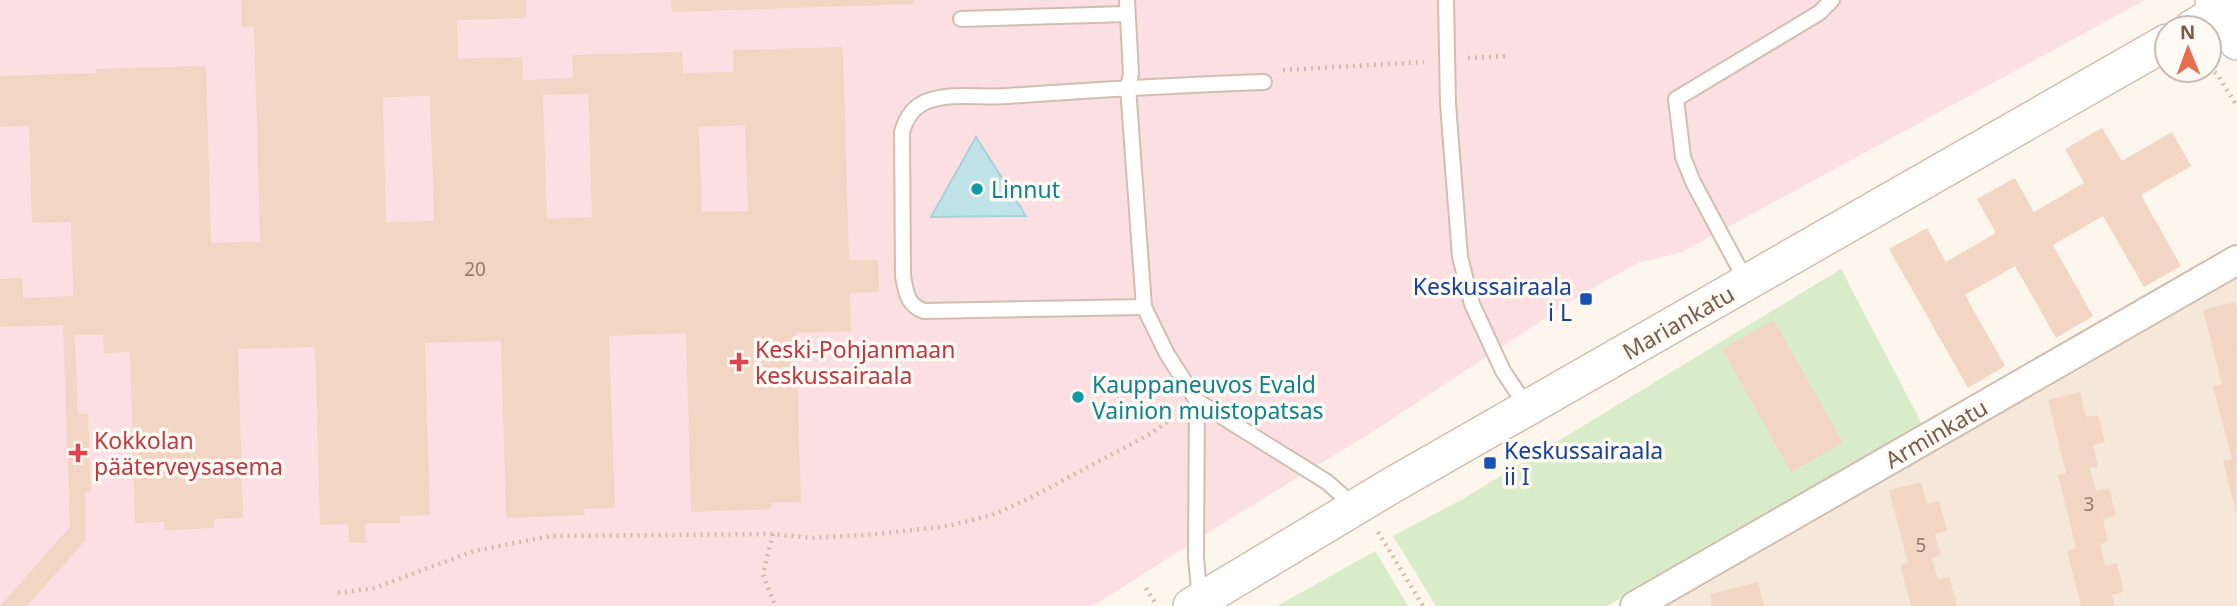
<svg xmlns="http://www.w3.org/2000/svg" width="2237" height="606" font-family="'Noto Sans',sans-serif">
  <rect width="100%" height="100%" fill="#fdf6ec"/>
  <path fill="#f5e8da" d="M 2237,275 L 2237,606 L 1659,606 Z"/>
  <path fill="#fbdfe3" d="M 0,0 L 2145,0 L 1682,252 L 1640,262 L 1587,291 L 1369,434 L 1212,530 L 1093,606 L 0,606 Z"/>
  <g fill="#d8ecc9">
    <path d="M 1841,269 L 1922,424 L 1607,606 L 1436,606 L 1393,536 L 1461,500 Z"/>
    <path d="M 1375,551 L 1408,606 L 1277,606 Z"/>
  </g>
  <path fill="#bfe3e8" stroke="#a5d3da" stroke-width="2" d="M 976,137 L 1026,216 L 931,217 Z"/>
  <g fill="#f3d5c3" fill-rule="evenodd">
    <path d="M 241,0 L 526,0 L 526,18 L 457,20 L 458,59 L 522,57 L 523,80 L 573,78 L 572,55 L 682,52 L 683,73 L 733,72 L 733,50 L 843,47 L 849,260 L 878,260 L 879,292 L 850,293 L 851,331 L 796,333 L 801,502 L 771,503 L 771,509 L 691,512 L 686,333 L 609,336 L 615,508 L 584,509 L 585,515 L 506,518 L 501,341 L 425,343 L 430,515 L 400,516 L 400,523 L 365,523 L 366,543 L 349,543 L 348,524 L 320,525 L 315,347 L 238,349 L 243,518 L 214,519 L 214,528 L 165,530 L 164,522 L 135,523 L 130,352 L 104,353 L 103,335 L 75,335 L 78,414 L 88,414 L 91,491 L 85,492 L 86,540 L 27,606 L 0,606 L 70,527 L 63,325 L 0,327 L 0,279 L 22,278 L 23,298 L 73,296 L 71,222 L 32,223 L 29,126 L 0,127 L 0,76 L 97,73 L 96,69 L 206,66 L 211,243 L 260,242 L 254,26 L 242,27 ZM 588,94 L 592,217 L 547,219 L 543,95 ZM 430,96 L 434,221 L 386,222 L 383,97 ZM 745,125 L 748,211 L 702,212 L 699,127 Z"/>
    <path d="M 671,0 L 913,0 L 914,4 L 672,12 Z"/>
    <path d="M 2102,128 L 2122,161 L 2172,132 L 2191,166 L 2141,195 L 2181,266 L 2144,287 L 2103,216 L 2053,245 L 2093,316 L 2056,338 L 2015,266 L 1965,295 L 2005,366 L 1968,388 L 1889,249 L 1927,228 L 1946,262 L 1996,233 L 1977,199 L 2015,178 L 2034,212 L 2084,183 L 2065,149 Z"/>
    <path d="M 2235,302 L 2237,310 L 2236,513 L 2223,461 L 2232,459 L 2213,386 L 2222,384 L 2203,310 Z"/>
    <path d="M 1774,320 L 1843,443 L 1791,472 L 1722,349 Z"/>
    <path d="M 2080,392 L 2086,417 L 2098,415 L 2105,442 L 2093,445 L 2098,466 L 2090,468 L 2096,491 L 2109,488 L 2116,516 L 2103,519 L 2108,542 L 2100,544 L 2105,566 L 2117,563 L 2124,592 L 2112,595 L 2115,606 L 2081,606 L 2067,551 L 2076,548 L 2058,475 L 2066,473 L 2048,400 Z"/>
    <path d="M 1921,482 L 1927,504 L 1939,501 L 1947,531 L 1935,534 L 1940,555 L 1932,558 L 1938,580 L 1949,576 L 1957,606 L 1911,606 L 1900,565 L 1908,563 L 1889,490 Z"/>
    <path d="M 1758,582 L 1764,606 L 1712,606 L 1710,594 Z"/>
  </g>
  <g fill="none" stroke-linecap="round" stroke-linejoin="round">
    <defs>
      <g id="service">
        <path d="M 1127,0 L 1131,74 L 1128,87 L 1144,307 L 1167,354 L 1197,401 L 1327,482 L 1354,506"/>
        <path d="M 1446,0 L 1448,104 L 1460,257 L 1472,304 L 1503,371 L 1527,407"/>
        <path d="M 961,19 L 1127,14"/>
        <path d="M 1746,281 L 1693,182 L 1683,157 L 1676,99 L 1819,13 L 1832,0"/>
        <path d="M 1144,307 L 924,311 C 907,305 906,292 903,276 L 902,132 C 906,118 913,106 928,101 C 952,92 982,98 1008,96 C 1093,90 1178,85 1264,82"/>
        <path d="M 1197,401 L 1196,558 L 1200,599"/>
      </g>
      <path id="minor" d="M 1635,606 L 2237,260"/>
      <g id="tertiary">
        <path d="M 2213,0 L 2237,42"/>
        <path d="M 2192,28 L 2237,1"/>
        <path d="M 1191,606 L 1389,487 L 2167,42"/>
      </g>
    </defs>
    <use href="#service" stroke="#d1beb0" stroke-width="18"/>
    <use href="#minor" stroke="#d1beb0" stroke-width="32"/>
    <use href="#tertiary" stroke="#d1beb0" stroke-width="38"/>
    <g stroke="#d9b8a5" stroke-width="4.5" stroke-dasharray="2 5" stroke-linecap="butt">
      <path d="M 1468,58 L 1508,56"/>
      <path d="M 2209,68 L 2217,74 L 2237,106"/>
      <path d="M 1283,70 L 1424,62"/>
      <path d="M 1378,532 L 1423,606"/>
      <path d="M 773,534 L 763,574 L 775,606"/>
      <path d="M 1146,588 L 1157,606"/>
      <path d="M 338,593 L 374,588 L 474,551 L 551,536 L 773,534 L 812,538 L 878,534 L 948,526 L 992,515 L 1028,499 L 1150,434 L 1176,416"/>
    </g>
    <use href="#service" stroke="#fff" stroke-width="14"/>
    <use href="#minor" stroke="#fff" stroke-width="28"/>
    <use href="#tertiary" stroke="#fff" stroke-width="35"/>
  </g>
  <g fill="#0f9aa8" stroke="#fffaf3" stroke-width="2.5">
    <circle cx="977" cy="189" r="7"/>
    <circle cx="1078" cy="397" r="7"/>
  </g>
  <g fill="#1a4fb4" stroke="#fffaf3" stroke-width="2.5">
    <rect x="1579" y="292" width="14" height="14" rx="3.5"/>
    <rect x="1483" y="456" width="14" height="14" rx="3.5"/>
  </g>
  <g fill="#e0444e" stroke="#fffaf3" stroke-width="2.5">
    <path d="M735.5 351.5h7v7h7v7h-7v7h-7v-7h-7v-7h7z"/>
    <path d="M74.5 442.5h7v7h7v7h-7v7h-7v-7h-7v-7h7z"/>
  </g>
  <g text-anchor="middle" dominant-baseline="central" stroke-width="7" stroke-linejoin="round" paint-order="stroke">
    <g font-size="19" fill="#987a6a">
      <text x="475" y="269">20</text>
      <text x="2089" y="504">3</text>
      <text x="1921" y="545">5</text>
    </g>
    <g font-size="23" fill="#0d838f" stroke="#fffaf3" text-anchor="start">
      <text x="991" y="189">Linnut</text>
      <text x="1092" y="384">Kauppaneuvos Evald<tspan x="1092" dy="26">Vainion muistopatsas</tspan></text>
    </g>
    <g font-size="23" fill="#164399" stroke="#fffaf3" text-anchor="end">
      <text x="1572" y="286">Keskussairaala<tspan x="1572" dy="26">i L</tspan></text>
      <text x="1504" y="450" text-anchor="start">Keskussairaala<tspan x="1504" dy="26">ii I</tspan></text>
    </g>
    <g font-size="23" fill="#7a5c4d" stroke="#fffaf3">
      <text transform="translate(1678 322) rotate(-30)">Mariankatu</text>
      <text transform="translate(1936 433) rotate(-30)">Arminkatu</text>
    </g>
    <g font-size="23" fill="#be3a42" stroke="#fffaf3" text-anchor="start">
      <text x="755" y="349">Keski-Pohjanmaan<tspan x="755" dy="26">keskussairaala</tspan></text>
      <text x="94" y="440">Kokkolan<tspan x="94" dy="26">pääterveysasema</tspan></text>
    </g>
  </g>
  <g transform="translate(2188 49) rotate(359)"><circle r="33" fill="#fffaf3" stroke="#cabbb1" stroke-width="2"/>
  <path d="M0-5L12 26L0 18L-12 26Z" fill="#e76f51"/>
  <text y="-10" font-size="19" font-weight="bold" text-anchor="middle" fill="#7a5c4d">N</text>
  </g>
</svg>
